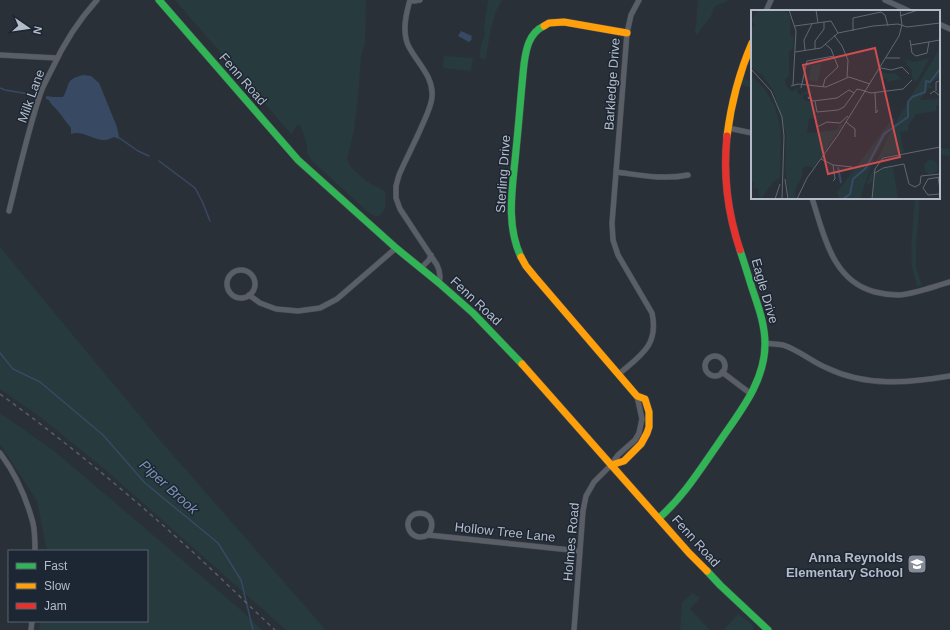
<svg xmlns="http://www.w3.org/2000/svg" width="950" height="630" font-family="Helvetica,sans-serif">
  <rect width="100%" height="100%" fill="#2a3038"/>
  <g fill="#273a3e">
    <path d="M 175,0 L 366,0 L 365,42 L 361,57 L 358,96 L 354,130 L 347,159 L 350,166 L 360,176 L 369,183 L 385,191 C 386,201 387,213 377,217 L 369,213 L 312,161 L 307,153 L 307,146 L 304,136 L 300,125 L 296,126 L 292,134 L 290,133 Z"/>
    <path d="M 488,0 L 502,0 L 496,11 L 491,28 L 486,57 L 485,59 L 482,59 L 480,57 L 480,50 L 485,33 L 484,26 Z"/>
    <path d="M 698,0 L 728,0 C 725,3 721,3 717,5 C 713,8 713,12 711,16 C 706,23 701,27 698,35 L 696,34 L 695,32 L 696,25 Z"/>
    <path d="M 444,56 L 473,58 L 471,71 L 443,68 Z"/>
    <path d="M 743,78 L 752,82 L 752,88 L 741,85 Z"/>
    <path d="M 939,148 L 950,149 L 950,156 L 939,155 Z"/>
    <path d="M 915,198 L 920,198 L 916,246 L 916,267 L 922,286 L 917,286 L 912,268 L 911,247 Z"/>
    <path d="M 0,247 L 159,439 L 326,630 L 286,630 L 108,472 L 39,416 L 0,389 Z"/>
    <path d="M 0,413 L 58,454 L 242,611 L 262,630 L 39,630 L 40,621 L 147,621 L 147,551 L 47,551 L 37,501 L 0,444 Z"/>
    <path d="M 693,593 L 700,598 L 690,609 L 710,630 L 680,630 L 682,602 Z"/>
    <path d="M 738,614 L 752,624 L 754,630 L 723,630 Z"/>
  </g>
  <g fill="#384963">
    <path d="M 461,31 L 472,36 L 471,38 L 472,39 L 469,42 L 458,36 Z"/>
    <path d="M 83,75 L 91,76 L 99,83 L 117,127 L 119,137 L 119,139 L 114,137 C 111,138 108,140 104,140 C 93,140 82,130 71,134 L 71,128 C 66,122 62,116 57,110 C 54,106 51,105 49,100 L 46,99 L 46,96 L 53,97 L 63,97 C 71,84 64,80 83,75 Z"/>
  </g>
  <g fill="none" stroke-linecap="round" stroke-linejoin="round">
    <g stroke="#384963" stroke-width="1.5">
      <path d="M 0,88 L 5,90 L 35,95"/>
      <path d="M 118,137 L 138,151 L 149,156"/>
      <path d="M 159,161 L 195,188 L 202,201 L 210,221"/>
      <path d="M 0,353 L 13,369 L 40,382 L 103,435 L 145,483 L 218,543 L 241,580 L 253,630"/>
    </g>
    <defs>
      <g id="street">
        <path d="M 410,0 C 406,14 402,31 408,45 C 416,62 434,76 432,97 C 431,108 425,118 421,128 C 414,144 406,159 399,175 L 396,186 L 396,198 L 400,209 L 437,265 C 440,271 441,276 439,283"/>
        <path d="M 410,0 L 414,1 L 420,0"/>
        <path d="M 885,0 L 909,11"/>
        <path d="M 766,11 L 771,0"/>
        <path d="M 939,24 L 950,29"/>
        <path d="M 0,55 L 57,58"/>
        <path d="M 728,128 L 752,133"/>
        <path d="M 616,172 C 640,175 664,180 688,175"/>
        <path d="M 812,198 C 824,235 832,281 875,292 C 883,294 892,295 899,295 C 914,294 935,286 950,282"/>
        <path d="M 9,211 C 19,171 28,130 41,92 C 44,84 48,77 52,69 C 64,43 77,22 97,0"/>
        <path d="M 421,268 L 429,260 L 431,255"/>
        <circle cx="241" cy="284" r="14"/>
        <path d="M 249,295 L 260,303 L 276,309 L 298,311 L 320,308 L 337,299 L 396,248"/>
        <path d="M 765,343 C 771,344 777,344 783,345 C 799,350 812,362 827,368 C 866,387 909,383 950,376"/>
        <circle cx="715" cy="366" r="10"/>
        <path d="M 722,372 L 751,394"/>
        <path d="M 619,374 C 641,355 659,345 652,313 L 618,255 L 613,240 L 612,223 L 627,33 L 631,15 L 639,0"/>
        <path d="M 0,453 C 16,474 26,497 33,523 C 35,532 35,542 35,551"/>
        <path d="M 428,535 C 433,529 434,518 425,514 C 422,513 418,513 415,514 C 400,521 411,544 428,535 L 580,551"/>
        <path d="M 31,630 L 32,621"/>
        <path d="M 574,630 L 583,511 L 586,496 L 594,482 L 611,465 L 618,455 L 635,440 L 639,433 L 642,419 L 637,396"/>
      </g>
      <g id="fast">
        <path d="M 159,0 L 298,160 L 396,248 L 439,283 L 473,313 L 522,364"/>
        <path d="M 521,257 C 505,224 513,185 516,150 C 519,121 521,93 524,64 C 526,49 529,33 544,26"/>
        <path d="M 659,518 C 684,496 699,471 718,444 C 738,414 765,383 765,344 C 765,324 758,306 752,288 C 748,275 744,262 740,250"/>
        <path d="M 707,571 L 720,585 L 768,630"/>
      </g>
      <g id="slow">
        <path d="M 544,26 L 549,23 L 564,22 L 627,33"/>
        <path d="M 727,136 C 731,104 739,73 752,43"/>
        <path d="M 521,257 L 526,266 L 535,277 L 637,396 L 645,399 L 649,412 L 649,427 L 647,433 L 641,444 L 624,461 L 611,465"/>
        <path d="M 522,364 L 689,553 L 707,571"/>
      </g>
      <path id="jam" d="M 727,136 C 723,174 728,214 740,250"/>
    </defs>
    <use href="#street" stroke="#484c53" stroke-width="6"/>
    <use href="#fast" stroke="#484c53" stroke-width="8"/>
    <use href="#slow" stroke="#484c53" stroke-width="8"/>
    <use href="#jam" stroke="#484c53" stroke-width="8"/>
    <use href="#street" stroke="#5a5e66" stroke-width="5"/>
    <use href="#fast" stroke="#30b455" stroke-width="7"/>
    <use href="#slow" stroke="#ff9f0a" stroke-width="7"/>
    <use href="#jam" stroke="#e5322d" stroke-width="7"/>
    <path stroke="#595d64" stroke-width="1.5" stroke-dasharray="4 4" stroke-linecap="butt" d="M 0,394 C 61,438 119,486 175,536 C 209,566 242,599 275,630"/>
  </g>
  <defs>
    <symbol id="school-square" viewBox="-11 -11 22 22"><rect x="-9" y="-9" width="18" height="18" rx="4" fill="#848b96" stroke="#1d2633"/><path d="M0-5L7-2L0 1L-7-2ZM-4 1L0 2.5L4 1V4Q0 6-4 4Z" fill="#fff"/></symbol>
  </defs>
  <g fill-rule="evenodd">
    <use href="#school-square" x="906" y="553" width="22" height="22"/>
  </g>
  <g text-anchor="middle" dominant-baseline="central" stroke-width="3" stroke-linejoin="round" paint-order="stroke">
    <g font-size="13" fill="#b4bcc9" stroke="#1d2633">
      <text transform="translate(243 79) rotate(49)">Fenn Road</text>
      <text transform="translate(612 84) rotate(-86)">Barkledge Drive</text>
      <text transform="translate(31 96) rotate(-70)">Milk Lane</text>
      <text transform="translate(503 174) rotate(-86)">Sterling Drive</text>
      <text transform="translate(765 291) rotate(74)">Eagle Drive</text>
      <text transform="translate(476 301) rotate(43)">Fenn Road</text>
      <text transform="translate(505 532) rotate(6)">Hollow Tree Lane</text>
      <text transform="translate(696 541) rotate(48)">Fenn Road</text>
      <text transform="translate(571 542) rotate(-85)">Holmes Road</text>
    </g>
    <g font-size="13" font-weight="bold" fill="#b4bcc9" stroke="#1d2633" text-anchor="end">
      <text x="903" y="557">Anna Reynolds<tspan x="903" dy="15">Elementary School</tspan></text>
    </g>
    <g font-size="14" font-style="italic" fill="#7c92b1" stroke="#1d2633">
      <text transform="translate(169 487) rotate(42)">Piper Brook</text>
    </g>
  </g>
  <g transform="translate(751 10)">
    <rect width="189" height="189" fill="#2a3038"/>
    <path d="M 7,0 L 32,0 L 39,5 L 39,26 L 43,27 L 42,38 L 38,42 L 38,65 L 34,70 L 35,75 L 41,82 L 46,78 L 46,82 L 49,85 L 56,80 L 62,83 L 52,85 L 52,89 L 59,92 L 63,106 L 71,107 L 58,109 L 56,123 L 86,120 L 89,114 L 92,115 L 62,158 L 55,156 L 51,159 L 51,166 L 44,181 L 45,189 L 38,189 L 34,157 L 35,124 L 22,80 L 12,66 L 0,57 L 0,18 L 4,16 L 1,10 ZM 189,38 L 189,67 L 178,74 L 185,79 L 178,78 L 169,90 L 189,89 L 189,95 L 185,95 L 186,101 L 165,104 L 157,116 L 157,121 L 149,122 L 153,142 L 133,146 L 125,155 L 121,172 L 115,175 L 140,120 ZM 179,48 L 165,72 L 161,68 L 161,60 L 156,55 L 155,49 L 162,52 ZM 69,49 L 70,54 L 85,51 L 70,54 L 66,77 L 67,72 L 58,70 L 60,57 L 55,56 L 69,54 ZM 130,60 L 136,64 L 144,63 L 150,69 L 154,68 L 136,72 L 136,68 L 128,70 ZM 0,66 L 12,77 L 23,94 L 30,119 L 29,168 L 22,172 L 11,188 L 7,184 L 8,179 L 2,178 L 3,172 L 0,171 ZM 142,108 L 144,110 L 123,148 L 109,189 L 88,189 L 86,182 ZM173 157a7 7 0 1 1 14 0a7 7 0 1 1-14 0ZM 142,157 L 147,189 L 121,189 L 124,164 L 133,158 Z" fill="#273a3e"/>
    <path fill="none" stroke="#384963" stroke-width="2" d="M 87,157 L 90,173M 92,189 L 99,184 L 102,169 L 115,158 L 133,124 L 157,107 L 157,92 L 161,87 L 174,82 L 175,71 L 179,72 L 189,59"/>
    <path fill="none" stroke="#616872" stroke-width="1" d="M 38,0 L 45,21 L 42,75M 65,0 L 67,13M 149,6 L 167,0M 44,16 L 80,11 L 87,23M 102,21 L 102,8 L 130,2 L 134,5 L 137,16M 83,25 L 91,36 L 97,50 L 96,67M 159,30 L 161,43 L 165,46 L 176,43 L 178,32M 160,35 L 189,30M 64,39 L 64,31 L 73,19 L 73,12M 54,40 L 53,30 L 61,14M 44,42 L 70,38 L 87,23 L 122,16 L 147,14 L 156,17 L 189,13M 135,48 L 149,48M 130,58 L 140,60 L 151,57 L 158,64M 0,59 L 20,81 L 31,107 L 33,126 L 31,189M 40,76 L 47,74 L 75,77 L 98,67 L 119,74M 72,77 L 74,69 L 87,57 L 80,39 L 74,34M 50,78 L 56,51 L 83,46M 113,81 L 120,83 L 152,79 L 161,70M 185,81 L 185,72 L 189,71M 124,83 L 125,103 L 127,100M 179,84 L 183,81 L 189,86M 58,89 L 57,87 L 62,91 L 86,88 L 98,80 L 103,83M 64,91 L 66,102 L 87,100 L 93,97 L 106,79 L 114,81M 95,112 L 104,119 L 104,127M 66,117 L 76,112 L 89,113 L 97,106M 70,149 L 82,155 L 101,157M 124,163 L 132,158 L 153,154 L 158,174 L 164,177 L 169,174 L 170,166 L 189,164M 187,167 L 189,179M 189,167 L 177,169 L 172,178 L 177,185 L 189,184M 34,169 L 37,189M 82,171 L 84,169 L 82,155M 24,189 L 29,174M 46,189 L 56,168 L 87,125 L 148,26 L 151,15 L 149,0M 121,189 L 124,159 L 132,148 L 189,137"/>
    <path fill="#ce4d50" fill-opacity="0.15" stroke="#ce4d50" stroke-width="2" d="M 124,38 L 149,147 L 77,164 L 52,55 Z"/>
    <rect width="189" height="189" fill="none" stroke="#b4bcc9" stroke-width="2"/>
  </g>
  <rect x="8" y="550" width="140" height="72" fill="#1d2633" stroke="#59626f"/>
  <rect x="16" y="563" width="20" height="6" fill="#30b455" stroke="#59626f"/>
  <text x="44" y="570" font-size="12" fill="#b4bcc9">Fast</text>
  <rect x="16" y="583" width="20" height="6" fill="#ff9f0a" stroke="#59626f"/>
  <text x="44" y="590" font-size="12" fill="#b4bcc9">Slow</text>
  <rect x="16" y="603" width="20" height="6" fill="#e5322d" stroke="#59626f"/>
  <text x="44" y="610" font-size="12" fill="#b4bcc9">Jam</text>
  <g transform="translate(28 28) rotate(103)" stroke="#1d2633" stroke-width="3" paint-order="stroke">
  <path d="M0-3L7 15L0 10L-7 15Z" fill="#b4bcc9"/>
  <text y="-6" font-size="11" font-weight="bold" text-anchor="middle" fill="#b4bcc9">N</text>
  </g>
</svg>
